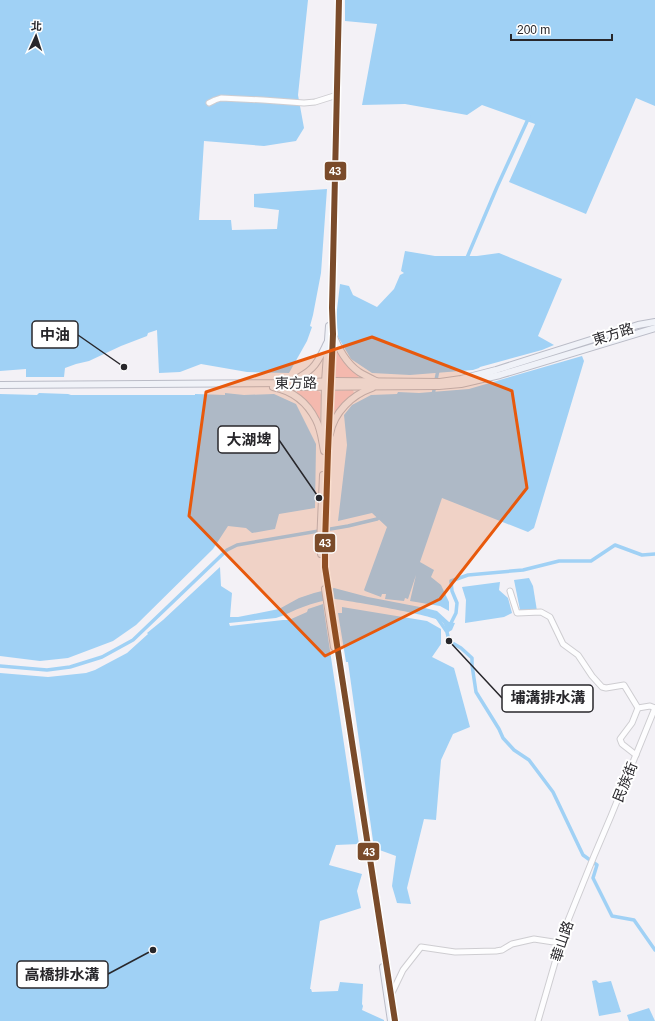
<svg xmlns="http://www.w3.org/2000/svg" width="655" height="1021" font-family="Helvetica,'Noto Sans TC',sans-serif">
  <rect width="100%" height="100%" fill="#f3f1f6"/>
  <g fill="#f8d1d8">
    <path d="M 334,349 L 336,350 L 346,365 L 359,375 L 358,378 L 332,378 Z"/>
    <path d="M 353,390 L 354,393 L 353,395 L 341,405 L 333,416 L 331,415 L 331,391 Z"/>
    <path d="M 297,391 L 318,391 L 320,392 L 321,395 L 320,418 L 318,419 L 297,394 Z"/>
  </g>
  <g fill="#a0d1f5">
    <path d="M 0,0 L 308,0 L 298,95 L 304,128 L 296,141 L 264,146 L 204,141 L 199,220 L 231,220 L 232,230 L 277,229 L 279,210 L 254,207 L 254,194 L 327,189 L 321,273 L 313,315 L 310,326 L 312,327 L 307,341 L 289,373 L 247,372 L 201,364 L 180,372 L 159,373 L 157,330 L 148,333 L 147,336 L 121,346 L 89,361 L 76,364 L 65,368 L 64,377 L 26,377 L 26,369 L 0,371 Z"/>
    <path d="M 345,0 L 655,0 L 655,106 L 636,98 L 586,214 L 509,182 L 535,124 L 482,105 L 467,115 L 405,104 L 362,105 L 377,24 L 345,21 Z"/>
    <path d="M 405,251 L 435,256 L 477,256 L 499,253 L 562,279 L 538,336 L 554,345 L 542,350 L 480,367 L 479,368 L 473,370 L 410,375 L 372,373 L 351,359 L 338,337 L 336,318 L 340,284 L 349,286 L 353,295 L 377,307 L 394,289 L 400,275 L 404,273 L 401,271 Z"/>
    <path d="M 582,356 L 584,361 L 534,528 L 528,532 L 442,498 L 420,562 L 434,570 L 431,577 L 441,585 L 449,602 L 449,611 L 440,606 L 410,601 L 416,575 L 408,599 L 405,598 L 404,601 L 385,599 L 386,594 L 382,594 L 381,597 L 365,591 L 364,590 L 387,527 L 372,513 L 338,521 L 347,445 L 344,415 L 352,405 L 371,395 L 397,394 L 398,392 L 419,393 L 469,389 Z"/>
    <path d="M 39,393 L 68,394 L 71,395 L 195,395 L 195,394 L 225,395 L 225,393 L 244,395 L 274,394 L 296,404 L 316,444 L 315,508 L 279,514 L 275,529 L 252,533 L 246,528 L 228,526 L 213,549 L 136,625 L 113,641 L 68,658 L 40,661 L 0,656 L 0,394 L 37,395 Z"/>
    <path d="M 220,567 L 221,586 L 232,593 L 230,617 L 238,617 L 279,609 L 299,598 L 314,593 L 334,588 L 368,597 L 425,608 L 437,611 L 449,622 L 455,623 L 452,630 L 447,633 C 445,629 445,624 442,622 C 435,615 349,601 335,599 C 324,600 313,603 303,607 C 294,610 286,615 276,618 L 229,623 L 230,626 L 283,620 L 289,620 L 307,612 L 308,609 L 323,604 L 359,844 L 336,845 L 329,865 L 362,874 L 357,891 L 361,908 L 320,921 L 310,989 L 311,989 L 312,992 L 338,991 L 340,982 L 363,984 L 362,1004 L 363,1006 L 362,1010 L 384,1020 L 384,1021 L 0,1021 L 0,673 L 48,677 L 86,673 L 95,670 L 127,653 L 148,634 L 147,633 L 163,620 Z"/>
    <path d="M 529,578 L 533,586 L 537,611 L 520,610 L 514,580 Z"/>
    <path d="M 500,582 L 499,590 L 508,598 L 512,613 L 504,617 L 465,623 L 466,600 L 462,587 Z"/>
    <path d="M 342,607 L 427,621 L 441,629 L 441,644 L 432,657 L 454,668 L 470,727 L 453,734 L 441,760 L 436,820 L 424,819 L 407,888 L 411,904 L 397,903 L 392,886 L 396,856 L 374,848 L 348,662 L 346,662 L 338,613 L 342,613 Z"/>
    <path d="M 596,980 L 599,983 L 611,981 L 621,1012 L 599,1016 L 592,981 Z"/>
    <path d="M 649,1008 L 655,1021 L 629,1021 L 627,1015 Z"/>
  </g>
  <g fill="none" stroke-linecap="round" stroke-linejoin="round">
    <g stroke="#a0d1f5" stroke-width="3.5">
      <path d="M 466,260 L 497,187 L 529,117"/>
      <path d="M 433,395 L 438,370"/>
      <path d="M 436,616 L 447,632 L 449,641 L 461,648 L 472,658 L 472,665 L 476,692 L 499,729 L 503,738 L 514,750 L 529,760 L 553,792 L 583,855 L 597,865 L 593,878 L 612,916 L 634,920 L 655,950"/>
      <path d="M 450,625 L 456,613 L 457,603 L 452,591 L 451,581 L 468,575 L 523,570 L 559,561 L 591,561 L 615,545 L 642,555 L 655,554"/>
      <path d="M 0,666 L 47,670 L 70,667 L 102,657 L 133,640 L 227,550 L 237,545 L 348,526 L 377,519 L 381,516"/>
    </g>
    <defs>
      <g id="minor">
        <path d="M 209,103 L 215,100 L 221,98 L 263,100 L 304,103 L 315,102 L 334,96"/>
        <path d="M 510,591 L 517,613 L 541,612 L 550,617 L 563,644 L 578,655 L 592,676 L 602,687 L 606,688 L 624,685 L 638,708 L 650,706 L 655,708"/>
        <path d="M 636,755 L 622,744 L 620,739 L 632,723 L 638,708"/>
        <path d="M 391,995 L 403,970 L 421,947 L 455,952 L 496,951 L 502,950 L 512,944 L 534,939 L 560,943"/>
        <path d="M 538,1021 L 565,928 L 594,856 L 611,816 L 655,708"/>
      </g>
      <g id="major">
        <path d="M 339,0 L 332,308 L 333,334 L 328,451 L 325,543 L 325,567 L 395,1021"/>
        <path d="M 333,335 C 339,349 346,363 359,372 C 364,375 370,378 376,381"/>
        <path d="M 291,382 C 298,378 306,374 312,368 C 319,361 323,351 327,343"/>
        <path d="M 0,385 L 288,383 L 334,381 L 440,382 L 461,379 L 496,370 L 638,325 L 655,322"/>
        <path d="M 273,387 C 293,391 307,402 316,420 C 321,429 322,441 324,451"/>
        <path d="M 285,387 L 439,386 L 461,384 L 500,375 L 655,328"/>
        <path d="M 330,434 C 334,412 352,395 372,388"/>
        <path d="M 324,438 L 325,382 L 329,326"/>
        <path d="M 321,554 L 320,544 L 323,475"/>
        <path d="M 325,589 L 334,647"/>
        <path d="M 383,967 L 391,1021"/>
      </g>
    </defs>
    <use href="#minor" stroke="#cecdd1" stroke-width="7"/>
    <use href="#major" stroke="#babcc7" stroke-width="8"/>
    <use href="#minor" stroke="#fdfdfe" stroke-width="5"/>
    <use href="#major" stroke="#f0f2f8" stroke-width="6"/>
    <defs>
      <path id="bus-1" d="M 339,0 L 332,308 L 333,334 L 328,451 L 325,543 L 325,567 L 395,1021"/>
    </defs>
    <use href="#bus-1" stroke="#fff" stroke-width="9"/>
    <use href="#bus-1" stroke="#7a4b2a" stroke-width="6"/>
  </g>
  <path fill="#e8590c" fill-opacity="0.2" stroke="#e8590c" stroke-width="3" stroke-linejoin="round" d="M 372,337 L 512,391 L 527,488 L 440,599 L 325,656 L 189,516 L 206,392 Z"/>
  <g text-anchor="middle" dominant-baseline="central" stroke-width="4" stroke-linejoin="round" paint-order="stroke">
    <g font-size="14" fill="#28272b" stroke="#fff">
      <text transform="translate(613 334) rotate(-18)">東方路</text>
      <text transform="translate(296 383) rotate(-1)">東方路</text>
      <text transform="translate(625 782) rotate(-68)">民族街</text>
      <text transform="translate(562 941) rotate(-72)">華山路</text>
    </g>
  </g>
  <path fill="none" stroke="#28272b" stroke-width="1.5" d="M124 367L78 335M319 498L279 440M449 641L502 698M153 950L108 974"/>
  <g fill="#28272b" stroke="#fff" stroke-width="1.5">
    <circle cx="124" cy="367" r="4"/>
    <circle cx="319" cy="498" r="4"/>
    <circle cx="449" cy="641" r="4"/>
    <circle cx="153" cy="950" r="4"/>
  </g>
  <g fill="#fff" stroke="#28272b" stroke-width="1.5">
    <rect x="32" y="321" width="46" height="27" rx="4"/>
    <rect x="218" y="426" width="61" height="27" rx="4"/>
    <rect x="502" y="685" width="91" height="27" rx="4"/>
    <rect x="17" y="961" width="91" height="27" rx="4"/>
  </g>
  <g font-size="15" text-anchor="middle" font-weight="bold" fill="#28272b">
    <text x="55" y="340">中油</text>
    <text x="249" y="445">大湖埤</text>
    <text x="548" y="703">埔溝排水溝</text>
    <text x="62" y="980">高橋排水溝</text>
  </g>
  <g stroke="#fff" stroke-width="1.5">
    <rect x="324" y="161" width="23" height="20" rx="4" fill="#7a4b2a"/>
    <rect x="314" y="533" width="22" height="20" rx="4" fill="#7a4b2a"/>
    <rect x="357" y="842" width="23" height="19" rx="4" fill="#7a4b2a"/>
  </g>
  <g font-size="11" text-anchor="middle" font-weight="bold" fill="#fff">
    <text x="335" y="175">43</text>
    <text x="325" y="547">43</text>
    <text x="369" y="856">43</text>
  </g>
  <g transform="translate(36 36) rotate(3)" stroke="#ffffff" stroke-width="3" paint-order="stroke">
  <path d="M0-3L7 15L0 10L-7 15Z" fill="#28272b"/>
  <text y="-6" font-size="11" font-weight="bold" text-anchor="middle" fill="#28272b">北</text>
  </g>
  <path d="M511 34v6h101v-6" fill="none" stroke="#28272b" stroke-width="2"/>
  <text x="517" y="34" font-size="12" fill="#28272b" stroke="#ffffff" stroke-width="3" paint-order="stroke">200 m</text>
</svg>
